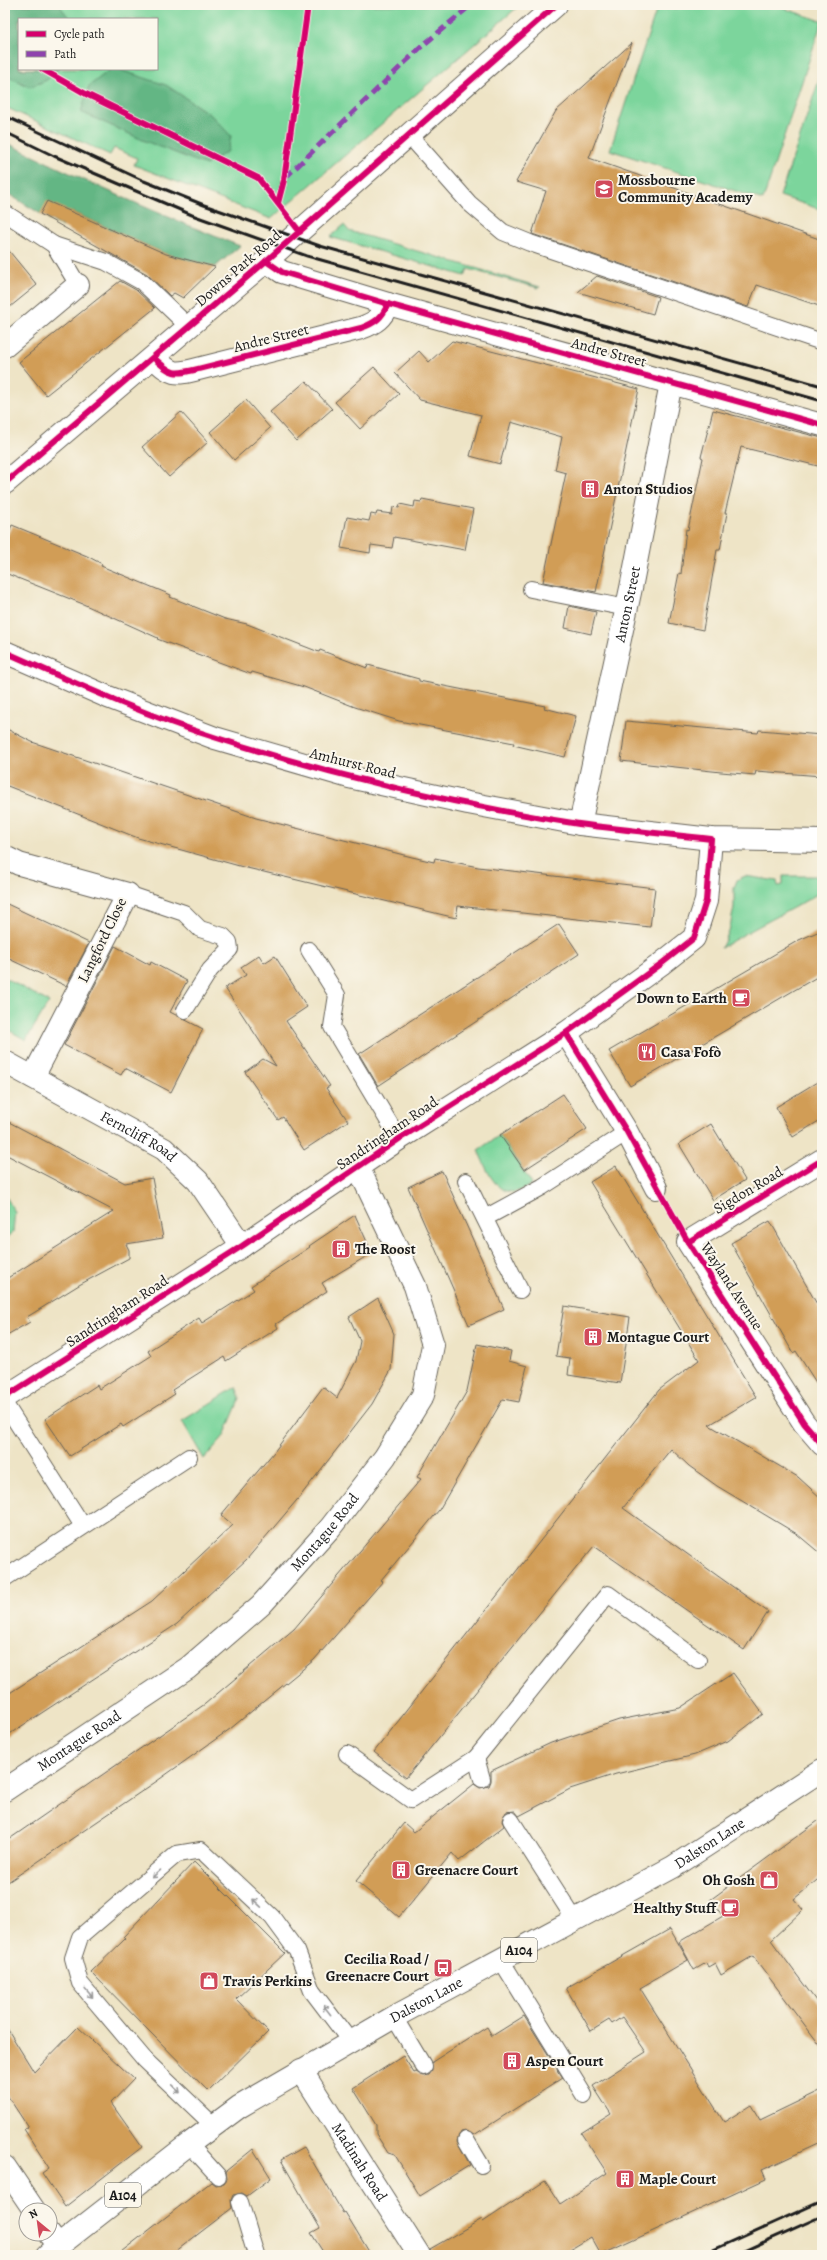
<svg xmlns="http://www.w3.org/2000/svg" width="827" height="2260" font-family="Alegreya,serif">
  <rect width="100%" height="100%" fill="#fbf7ec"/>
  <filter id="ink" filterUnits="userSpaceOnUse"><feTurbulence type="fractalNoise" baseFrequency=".025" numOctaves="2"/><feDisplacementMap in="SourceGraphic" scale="8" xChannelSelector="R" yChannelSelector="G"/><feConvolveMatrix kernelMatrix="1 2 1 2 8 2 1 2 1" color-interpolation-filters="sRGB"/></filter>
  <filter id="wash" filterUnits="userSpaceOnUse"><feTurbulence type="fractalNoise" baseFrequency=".012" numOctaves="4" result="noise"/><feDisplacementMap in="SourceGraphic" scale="16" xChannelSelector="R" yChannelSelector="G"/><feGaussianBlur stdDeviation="0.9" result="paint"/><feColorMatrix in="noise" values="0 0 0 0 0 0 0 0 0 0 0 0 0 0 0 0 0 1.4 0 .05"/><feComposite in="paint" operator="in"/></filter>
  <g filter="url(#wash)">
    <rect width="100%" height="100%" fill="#eee4c6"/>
    <g fill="#7bd59c" stroke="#4c785c" fill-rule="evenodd">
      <path d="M 5,5 L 520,5 L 271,219 L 134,165 L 137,158 L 114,148 L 110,155 L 5,107 ZM 19,19 L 157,19 L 157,69 L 19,69 Z"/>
      <path d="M 658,5 L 676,9 L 681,5 L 774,5 L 822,21 L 763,200 L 610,150 Z"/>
      <path d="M 822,71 L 822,210 L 780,196 Z"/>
      <path d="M 344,225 L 349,231 L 540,287 L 539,288 L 468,269 L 465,276 L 330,237 Z"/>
      <path d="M 745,876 L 777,881 L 778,886 L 783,885 L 783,876 L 822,876 L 822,891 C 789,912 754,927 721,948 L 729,932 L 734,907 L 734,888 L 737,880 Z"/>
      <path d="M 5,978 L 49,1002 L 26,1040 L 5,1028 Z"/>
      <path d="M 500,1135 L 532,1184 C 500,1207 489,1175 478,1150 Z"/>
      <path d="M 5,1195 L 15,1212 L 13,1232 L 5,1239 Z"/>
      <path d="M 236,1387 L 240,1398 L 224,1436 L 204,1459 L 182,1421 Z"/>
    </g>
    <g fill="#64b684" stroke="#406950">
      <path d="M 5,5 L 59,5 L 70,19 L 19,19 L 19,69 L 58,69 L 47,80 L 30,87 L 5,75 Z"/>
      <path d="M 111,69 L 117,69 L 166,85 L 211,115 L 231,136 L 228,151 L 206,165 L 145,141 L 81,112 L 89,86 Z"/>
      <path d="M 5,142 C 82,180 160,215 240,246 L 215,267 L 166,254 L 72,212 L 62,227 L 5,192 Z"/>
    </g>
    <g id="blocks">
      <g fill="#d19d56">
        <path d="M 632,43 L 589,158 L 822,240 L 822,307 L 757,285 L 748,307 L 532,234 L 546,191 L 516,182 L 556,111 Z"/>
        <path d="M 47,201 L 166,254 L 215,267 L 183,298 L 174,293 L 170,296 L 147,274 L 40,214 Z"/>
        <path d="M 5,246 L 37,285 L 5,311 Z"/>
        <path d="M 597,276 L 658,297 L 653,314 L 578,292 Z"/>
        <path d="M 120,281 L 136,290 L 155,308 L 46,395 L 19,362 Z"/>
        <path d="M 452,341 L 639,389 L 596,592 L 543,582 L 566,473 L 555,470 L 562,437 L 511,422 L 500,464 L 470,456 L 481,415 L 420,400 L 395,373 L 419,351 L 429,362 Z"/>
        <path d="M 374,367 L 399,394 L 360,429 L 335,402 Z"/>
        <path d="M 306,381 L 332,409 L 296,441 L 270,412 Z"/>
        <path d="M 246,400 L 270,428 L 234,460 L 210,432 Z"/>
        <path d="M 713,410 L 822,438 L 822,467 L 741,447 L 725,513 L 727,513 L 720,550 L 717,550 L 703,630 L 669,623 L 679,573 L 681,574 L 686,529 L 688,530 L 703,458 L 701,457 Z"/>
        <path d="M 181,412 L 208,442 L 169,477 L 142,447 Z"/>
        <path d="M 422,499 L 473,509 L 465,550 L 394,537 L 392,548 L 371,545 L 370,553 L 341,548 L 347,517 L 369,521 L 371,514 L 376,515 L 377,512 L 392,514 L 393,507 L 399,508 L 400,504 L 414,507 L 415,501 L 421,502 Z"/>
        <path d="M 12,525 L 87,556 L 102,564 L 101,566 L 171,595 L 170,597 L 225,619 L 247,624 L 319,652 L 320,650 L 367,668 L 368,665 L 419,679 L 419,681 L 545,706 L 544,708 L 576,716 L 565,757 L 513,745 L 514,743 L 399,721 L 355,707 L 304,687 L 252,672 L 251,674 L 157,639 L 158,638 L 83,604 L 5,573 L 5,541 Z"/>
        <path d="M 569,606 L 596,612 L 591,634 L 565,628 Z"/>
        <path d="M 626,721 L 758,733 L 759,730 L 822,735 L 822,776 L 756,771 L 755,775 L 721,772 L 621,761 Z"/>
        <path d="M 5,728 L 32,742 L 256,818 L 412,857 L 434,862 L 435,858 L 478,867 L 655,888 L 650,927 L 458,906 L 456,918 L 243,867 L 138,838 L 5,785 Z"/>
        <path d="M 5,903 L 89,943 L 66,986 L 5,957 Z"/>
        <path d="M 559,924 L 579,954 L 378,1086 L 359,1054 Z"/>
        <path d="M 822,930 L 822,974 L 630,1086 L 609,1051 L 799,940 Z"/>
        <path d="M 115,946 L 150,965 L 151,962 L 187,981 L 170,1012 L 203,1029 L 171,1092 L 125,1068 L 121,1075 L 64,1045 Z"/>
        <path d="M 259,955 L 264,963 L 275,956 L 307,1007 L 286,1021 L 330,1086 L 326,1088 L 348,1121 L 304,1150 L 283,1117 L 278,1120 L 245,1072 L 263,1059 L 276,1066 L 225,988 L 246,975 L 241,967 Z"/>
        <path d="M 822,1079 L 822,1119 L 793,1137 L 776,1107 Z"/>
        <path d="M 563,1094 L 587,1129 L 524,1170 L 500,1135 Z"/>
        <path d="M 5,1120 L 125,1183 L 152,1178 L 163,1238 L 126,1244 L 129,1250 L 129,1258 L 79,1285 L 27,1317 L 30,1322 L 5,1336 L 5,1277 L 6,1279 L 114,1211 L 5,1154 Z"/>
        <path d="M 711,1124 L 745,1180 L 713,1200 L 679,1144 Z"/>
        <path d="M 616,1166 L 756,1397 L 709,1425 L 798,1477 L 822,1499 L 822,1555 L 797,1534 L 717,1486 L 689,1466 L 671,1449 L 623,1508 L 768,1612 L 744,1650 L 594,1546 L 406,1778 L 374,1752 L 659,1390 L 699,1360 L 590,1182 Z"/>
        <path d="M 442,1171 L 504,1309 L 469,1325 L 408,1187 Z"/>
        <path d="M 355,1215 L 372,1253 L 322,1283 L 327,1291 L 276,1324 L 278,1328 L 226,1361 L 224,1357 L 172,1390 L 175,1394 L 123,1427 L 121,1424 L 70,1456 L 45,1419 L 97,1385 L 99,1389 L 151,1356 L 148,1351 L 199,1318 L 202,1323 L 254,1290 L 251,1286 L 310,1247 L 309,1246 Z"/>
        <path d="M 770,1221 L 822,1313 L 822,1392 L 796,1351 L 793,1353 L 731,1243 Z"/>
        <path d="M 378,1298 L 394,1334 L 391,1370 L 372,1404 L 302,1494 L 247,1559 L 177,1624 L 5,1737 L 5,1696 L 152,1601 L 233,1525 L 221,1515 L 274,1452 L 323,1387 L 337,1398 L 356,1361 L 360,1341 L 349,1317 Z"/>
        <path d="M 564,1306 L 630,1317 L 620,1383 L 568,1375 L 570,1358 L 556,1356 Z"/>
        <path d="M 477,1344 L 511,1351 L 509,1361 L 527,1366 L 519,1402 L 503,1399 L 439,1510 L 381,1580 L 383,1581 L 314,1660 L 230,1729 L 157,1781 L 5,1884 L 5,1842 L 205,1704 L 294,1629 L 421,1479 L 417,1477 L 467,1391 Z"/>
        <path d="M 733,1673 L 763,1714 L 728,1741 L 695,1755 L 616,1774 L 570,1789 L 519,1816 L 515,1811 L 506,1812 L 502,1820 L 504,1826 L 459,1861 L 452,1853 L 399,1917 L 356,1881 L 404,1823 L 414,1832 L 474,1784 L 480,1788 L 489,1786 L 491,1781 L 491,1771 L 551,1743 L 619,1720 L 680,1708 Z"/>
        <path d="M 822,1818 L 822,1876 L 794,1899 L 803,1910 L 771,1940 L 822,2009 L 822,2048 L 753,1956 L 721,1975 L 715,1963 L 708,1967 L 706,1963 L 694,1970 L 679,1942 L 723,1916 L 710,1900 Z"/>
        <path d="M 194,1862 L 285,1953 L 236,1999 L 268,2032 L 208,2091 L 91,1972 L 125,1939 L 123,1937 Z"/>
        <path d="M 670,1929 L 688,1960 L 640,1988 L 724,2122 L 751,2105 L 760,2120 L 822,2090 L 822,2142 L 762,2170 L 766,2179 L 601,2255 L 591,2237 L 561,2255 L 431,2255 L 430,2249 L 482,2219 L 483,2222 L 545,2181 L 560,2204 L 607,2173 L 581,2133 L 611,2114 L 593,2086 L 646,2052 L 622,2017 L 612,2024 L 609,2020 L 591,2031 L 566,1988 Z"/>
        <path d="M 524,2016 L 563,2078 L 474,2135 L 466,2131 L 461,2132 L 457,2141 L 470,2165 L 420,2196 L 395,2155 L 388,2153 L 376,2134 L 376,2125 L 353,2088 L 403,2056 L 414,2073 L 416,2072 L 424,2076 L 429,2075 L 432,2071 L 432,2062 L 487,2027 L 492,2036 Z"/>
        <path d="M 5,2025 L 34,2072 L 78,2027 L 134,2079 L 111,2103 L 142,2147 L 65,2207 L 42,2173 L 49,2168 L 24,2129 L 28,2127 L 5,2092 Z"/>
        <path d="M 304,2147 L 343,2213 L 345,2212 L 371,2255 L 325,2255 L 311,2233 L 320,2228 L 281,2160 Z"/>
        <path d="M 253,2149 L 271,2178 L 247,2196 L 242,2193 L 233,2195 L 231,2200 L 232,2208 L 171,2255 L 117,2255 L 211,2182 L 215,2185 L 224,2183 L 227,2179 L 226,2171 Z"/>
      </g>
    </g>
  </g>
  <g filter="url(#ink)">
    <use href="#blocks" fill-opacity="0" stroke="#666258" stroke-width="1"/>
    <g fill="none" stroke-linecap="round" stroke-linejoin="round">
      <defs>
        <g id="lane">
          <path d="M 409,135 L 469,203 L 503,232 L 530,243 L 822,342"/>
          <path d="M 5,213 L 54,245 L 78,285"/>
          <path d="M 54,245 L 106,262 L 142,282 L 189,327"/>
          <path d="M 531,589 L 627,608"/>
          <path d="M 128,894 L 184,913 L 200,929 L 223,936 L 229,942 L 230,949 L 210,970 L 185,1010"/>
          <path d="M 309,950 L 337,995 L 332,1027 L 399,1139"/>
          <path d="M 466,1181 L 520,1290"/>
          <path d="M 485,1218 L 542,1187 L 627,1132"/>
          <path d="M 5,1404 L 83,1526"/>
          <path d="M 5,1578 L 189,1457"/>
          <path d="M 347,1754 L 411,1800 L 476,1758 L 608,1594 L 698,1660"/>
          <path d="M 476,1758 L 482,1779"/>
          <path d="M 511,1820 L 575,1920"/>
          <path d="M 501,1960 L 584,2095"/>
          <path d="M 394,2017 L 424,2067"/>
          <path d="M 213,2125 L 145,2060 L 80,1983 L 73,1958 L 80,1937 L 177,1854 L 201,1850 L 272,1917 L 297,1951 L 312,1991 L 350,2041"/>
          <path d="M 466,2140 L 481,2165"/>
          <path d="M 189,2144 L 218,2176"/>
          <path d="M 240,2202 L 256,2255"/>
        </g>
        <g id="street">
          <path d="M 266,261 L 282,272 L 388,304 L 822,425"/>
          <path d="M 5,346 L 78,285"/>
          <path d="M 154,358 C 172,375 174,375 198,369 L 361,328 C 375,323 382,318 388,304"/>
          <path d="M 5,483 L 266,261 L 556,5"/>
          <path id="s1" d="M 580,824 L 631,588 L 671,383"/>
          <path d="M 5,857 L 19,864 L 128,894 L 33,1077"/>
          <path d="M 566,1033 L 627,1132 L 656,1188"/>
          <path id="s2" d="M 5,1062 L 164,1149 L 198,1181 L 242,1246"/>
          <path d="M 822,1160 L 688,1242 L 804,1423 L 822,1444"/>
          <path id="s3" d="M 5,1790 L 188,1668 L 261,1605 L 330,1528 L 385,1457 L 423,1395 L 433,1345 L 415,1286 L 358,1167"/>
          <path id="s4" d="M 301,2070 L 419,2255"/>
          <path d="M 5,2167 L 34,2210"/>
          <path d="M 49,2234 L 58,2246"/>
        </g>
        <g id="secondary">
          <path d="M 5,652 L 108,697 L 215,738 L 349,777 L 468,803 L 580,824 L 711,839 L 822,841"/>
          <path d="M 5,1397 L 242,1246 L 399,1139 L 566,1033 L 661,964 L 694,938 L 706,901 L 711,839"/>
        </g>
        <g id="primary">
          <path id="s5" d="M 47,2255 L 189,2144 L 239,2107 L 394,2017 L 673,1867 L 822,1770"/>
        </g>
      </defs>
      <use href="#lane" stroke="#666258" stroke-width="18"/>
      <use href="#street" stroke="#666258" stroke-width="24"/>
      <use href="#secondary" stroke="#666258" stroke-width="24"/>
      <use href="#primary" stroke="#666258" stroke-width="24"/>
      <use href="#lane" stroke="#fff" stroke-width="16"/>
      <use href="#street" stroke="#fff" stroke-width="22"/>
      <use href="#secondary" stroke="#fff" stroke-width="22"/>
      <use href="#primary" stroke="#fff" stroke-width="22"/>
      <g stroke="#1c1c1c" stroke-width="3">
        <path d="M 5,116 L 144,181 L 204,205 L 320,246 L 822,386"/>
        <path d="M 5,132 L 54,156 L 192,215 L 307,256 L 822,401"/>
        <path d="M 702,2255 L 822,2201"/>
        <path d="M 735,2255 L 822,2216"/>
      </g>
      <path stroke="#8e44ad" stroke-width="5" stroke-dasharray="10 5" stroke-linecap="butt" d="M 285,178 L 421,47 L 471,5"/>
      <defs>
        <g id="cycleway">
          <path d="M 42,69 L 86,94 L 258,178 L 300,232"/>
          <path d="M 278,203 L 284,180 L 308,5"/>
          <path d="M 266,261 L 282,272 L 388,304 L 822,425"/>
          <path d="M 154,358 C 172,375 174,375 198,369 L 361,328 C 375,323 382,318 388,304"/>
          <path d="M 5,483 L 266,261 L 556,5"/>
          <path d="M 5,652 C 75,683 144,715 217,738 C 335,776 456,805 579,824 C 623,830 667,834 711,839 L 706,901 L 694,938 L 661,964 L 566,1033 L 399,1139 L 242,1246 L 5,1397"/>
          <path d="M 566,1033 L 627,1132 L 688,1242 L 804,1423 L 822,1444"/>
          <path d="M 688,1242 L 822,1160"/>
        </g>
      </defs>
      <use href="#cycleway" stroke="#fbf7ec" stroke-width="8"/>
      <use href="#cycleway" stroke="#d6006c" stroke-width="6"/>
    </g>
    <defs><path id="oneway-shaft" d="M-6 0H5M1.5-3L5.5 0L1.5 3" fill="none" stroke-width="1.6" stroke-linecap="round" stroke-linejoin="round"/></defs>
    <g stroke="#999">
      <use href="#oneway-shaft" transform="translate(156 1874) rotate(139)"/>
      <use href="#oneway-shaft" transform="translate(257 1903) rotate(-137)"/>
      <use href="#oneway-shaft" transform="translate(89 1993) rotate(50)"/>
      <use href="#oneway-shaft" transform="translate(327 2010) rotate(-128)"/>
      <use href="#oneway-shaft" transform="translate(176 2089) rotate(43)"/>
    </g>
  </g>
  <defs>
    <symbol id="school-square" viewBox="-11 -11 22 22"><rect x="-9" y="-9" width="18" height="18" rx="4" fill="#d1495b" stroke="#fbf7ec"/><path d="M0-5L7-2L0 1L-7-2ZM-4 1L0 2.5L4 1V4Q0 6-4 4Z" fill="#fff"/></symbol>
    <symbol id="building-square" viewBox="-11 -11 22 22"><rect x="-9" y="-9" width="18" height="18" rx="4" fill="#d1495b" stroke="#fbf7ec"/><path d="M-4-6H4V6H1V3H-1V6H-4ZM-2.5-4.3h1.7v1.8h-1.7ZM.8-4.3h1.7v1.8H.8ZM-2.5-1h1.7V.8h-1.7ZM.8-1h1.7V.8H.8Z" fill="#fff"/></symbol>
    <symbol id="cafe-square" viewBox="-11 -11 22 22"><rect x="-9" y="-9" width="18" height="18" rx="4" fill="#d1495b" stroke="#fbf7ec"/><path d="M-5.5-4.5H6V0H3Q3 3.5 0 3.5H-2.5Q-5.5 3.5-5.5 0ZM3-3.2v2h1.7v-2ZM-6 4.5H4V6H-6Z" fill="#fff"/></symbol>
    <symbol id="restaurant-square" viewBox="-11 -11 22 22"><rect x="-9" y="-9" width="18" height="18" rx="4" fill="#d1495b" stroke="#fbf7ec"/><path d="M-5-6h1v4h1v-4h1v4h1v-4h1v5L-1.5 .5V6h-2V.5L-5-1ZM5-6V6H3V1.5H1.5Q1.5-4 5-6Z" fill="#fff"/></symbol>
    <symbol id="shop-square" viewBox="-11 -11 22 22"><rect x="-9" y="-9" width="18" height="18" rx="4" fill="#d1495b" stroke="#fbf7ec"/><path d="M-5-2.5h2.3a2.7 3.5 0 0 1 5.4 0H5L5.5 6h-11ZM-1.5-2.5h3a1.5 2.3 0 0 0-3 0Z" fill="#fff"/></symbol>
    <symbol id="bus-square" viewBox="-11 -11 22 22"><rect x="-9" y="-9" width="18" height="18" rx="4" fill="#d1495b" stroke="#fbf7ec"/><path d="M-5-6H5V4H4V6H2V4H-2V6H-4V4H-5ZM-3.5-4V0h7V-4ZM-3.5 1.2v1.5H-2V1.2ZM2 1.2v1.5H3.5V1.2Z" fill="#fff"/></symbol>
  </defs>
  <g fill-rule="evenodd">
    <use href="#school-square" x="593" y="178" width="22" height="22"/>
    <use href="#building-square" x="579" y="478" width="22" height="22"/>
    <use href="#cafe-square" x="730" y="987" width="22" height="22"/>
    <use href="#restaurant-square" x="636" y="1041" width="22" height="22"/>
    <use href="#building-square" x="330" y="1238" width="22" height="22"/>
    <use href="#building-square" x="582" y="1326" width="22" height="22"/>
    <use href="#building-square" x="390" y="1859" width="22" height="22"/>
    <use href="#shop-square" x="758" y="1869" width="22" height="22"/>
    <use href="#cafe-square" x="719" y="1897" width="22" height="22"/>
    <use href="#bus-square" x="432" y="1957" width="22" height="22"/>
    <use href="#shop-square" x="198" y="1970" width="22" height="22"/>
    <use href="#building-square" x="501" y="2050" width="22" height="22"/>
    <use href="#building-square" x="614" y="2168" width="22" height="22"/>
  </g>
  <g text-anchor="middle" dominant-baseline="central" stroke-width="4" stroke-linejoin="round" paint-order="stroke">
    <g fill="#fbf7ec" stroke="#5f5e5a" stroke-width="1">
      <rect x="501" y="1938" width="36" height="24" rx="3"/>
      <rect x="105" y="2183" width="36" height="24" rx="3"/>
    </g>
    <g font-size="14" font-weight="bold" fill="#1c1c1c">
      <text x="519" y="1950">A104</text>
      <text x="123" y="2195">A104</text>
    </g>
    <g font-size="15" font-weight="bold" fill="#1c1c1c" stroke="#fbf7ec" text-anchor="start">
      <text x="618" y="180">Mossbourne<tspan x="618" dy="17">Community Academy</tspan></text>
      <text x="604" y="489">Anton Studios</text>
      <text x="727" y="998" text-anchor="end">Down to Earth</text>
      <text x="661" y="1052">Casa Fofò</text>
      <text x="355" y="1249">The Roost</text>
      <text x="607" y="1337">Montague Court</text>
      <text x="415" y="1870">Greenacre Court</text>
      <text x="755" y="1880" text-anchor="end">Oh Gosh</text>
      <text x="716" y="1908" text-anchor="end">Healthy Stuff</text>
      <text x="429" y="1959" text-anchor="end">Cecilia Road /<tspan x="429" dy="17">Greenacre Court</tspan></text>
      <text x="223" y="1981">Travis Perkins</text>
      <text x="526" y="2061">Aspen Court</text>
      <text x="639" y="2179">Maple Court</text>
    </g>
    <g font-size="15" fill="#1c1c1c" stroke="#fbf7ec">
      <text transform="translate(238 268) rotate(-41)">Downs Park Road</text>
      <text transform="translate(271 338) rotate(-14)">Andre Street</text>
      <text transform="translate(609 352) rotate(15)">Andre Street</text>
      <text stroke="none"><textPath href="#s1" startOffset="225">Anton Street</textPath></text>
      <text transform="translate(353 763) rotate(14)">Amhurst Road</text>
      <text transform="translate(102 940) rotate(-64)">Langford Close</text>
      <text transform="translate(387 1133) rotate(-34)">Sandringham Road</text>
      <text stroke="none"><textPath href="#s2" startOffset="153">Ferncliff Road</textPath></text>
      <text transform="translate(748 1190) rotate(-31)">Sigdon Road</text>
      <text transform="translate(732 1286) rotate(57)">Wayland Avenue</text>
      <text transform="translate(117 1311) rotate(-33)">Sandringham Road</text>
      <text stroke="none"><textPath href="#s3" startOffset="413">Montague Road</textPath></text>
      <text stroke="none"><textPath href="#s3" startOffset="89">Montague Road</textPath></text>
      <text stroke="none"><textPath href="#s5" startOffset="782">Dalston Lane</textPath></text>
      <text stroke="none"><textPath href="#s5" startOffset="458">Dalston Lane</textPath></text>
      <text stroke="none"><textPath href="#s4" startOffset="109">Madinah Road</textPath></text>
    </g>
  </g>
  <rect width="827" height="2260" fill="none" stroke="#fbf7ec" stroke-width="20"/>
  <rect x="18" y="18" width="140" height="52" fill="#fbf7ec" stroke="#a29f99"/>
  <rect x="26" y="31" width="20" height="6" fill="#d6006c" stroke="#a29f99"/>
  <text x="54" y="38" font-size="12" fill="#1c1c1c">Cycle path</text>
  <rect x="26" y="51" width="20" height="6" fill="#8e44ad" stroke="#a29f99"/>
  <text x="54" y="58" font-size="12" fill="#1c1c1c">Path</text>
  <g transform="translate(38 2222) rotate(331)"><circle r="19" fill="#fbf7ec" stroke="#a29f99"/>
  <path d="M0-3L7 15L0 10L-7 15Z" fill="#d1495b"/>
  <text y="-6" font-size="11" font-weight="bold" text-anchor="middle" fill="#1c1c1c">N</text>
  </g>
</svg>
